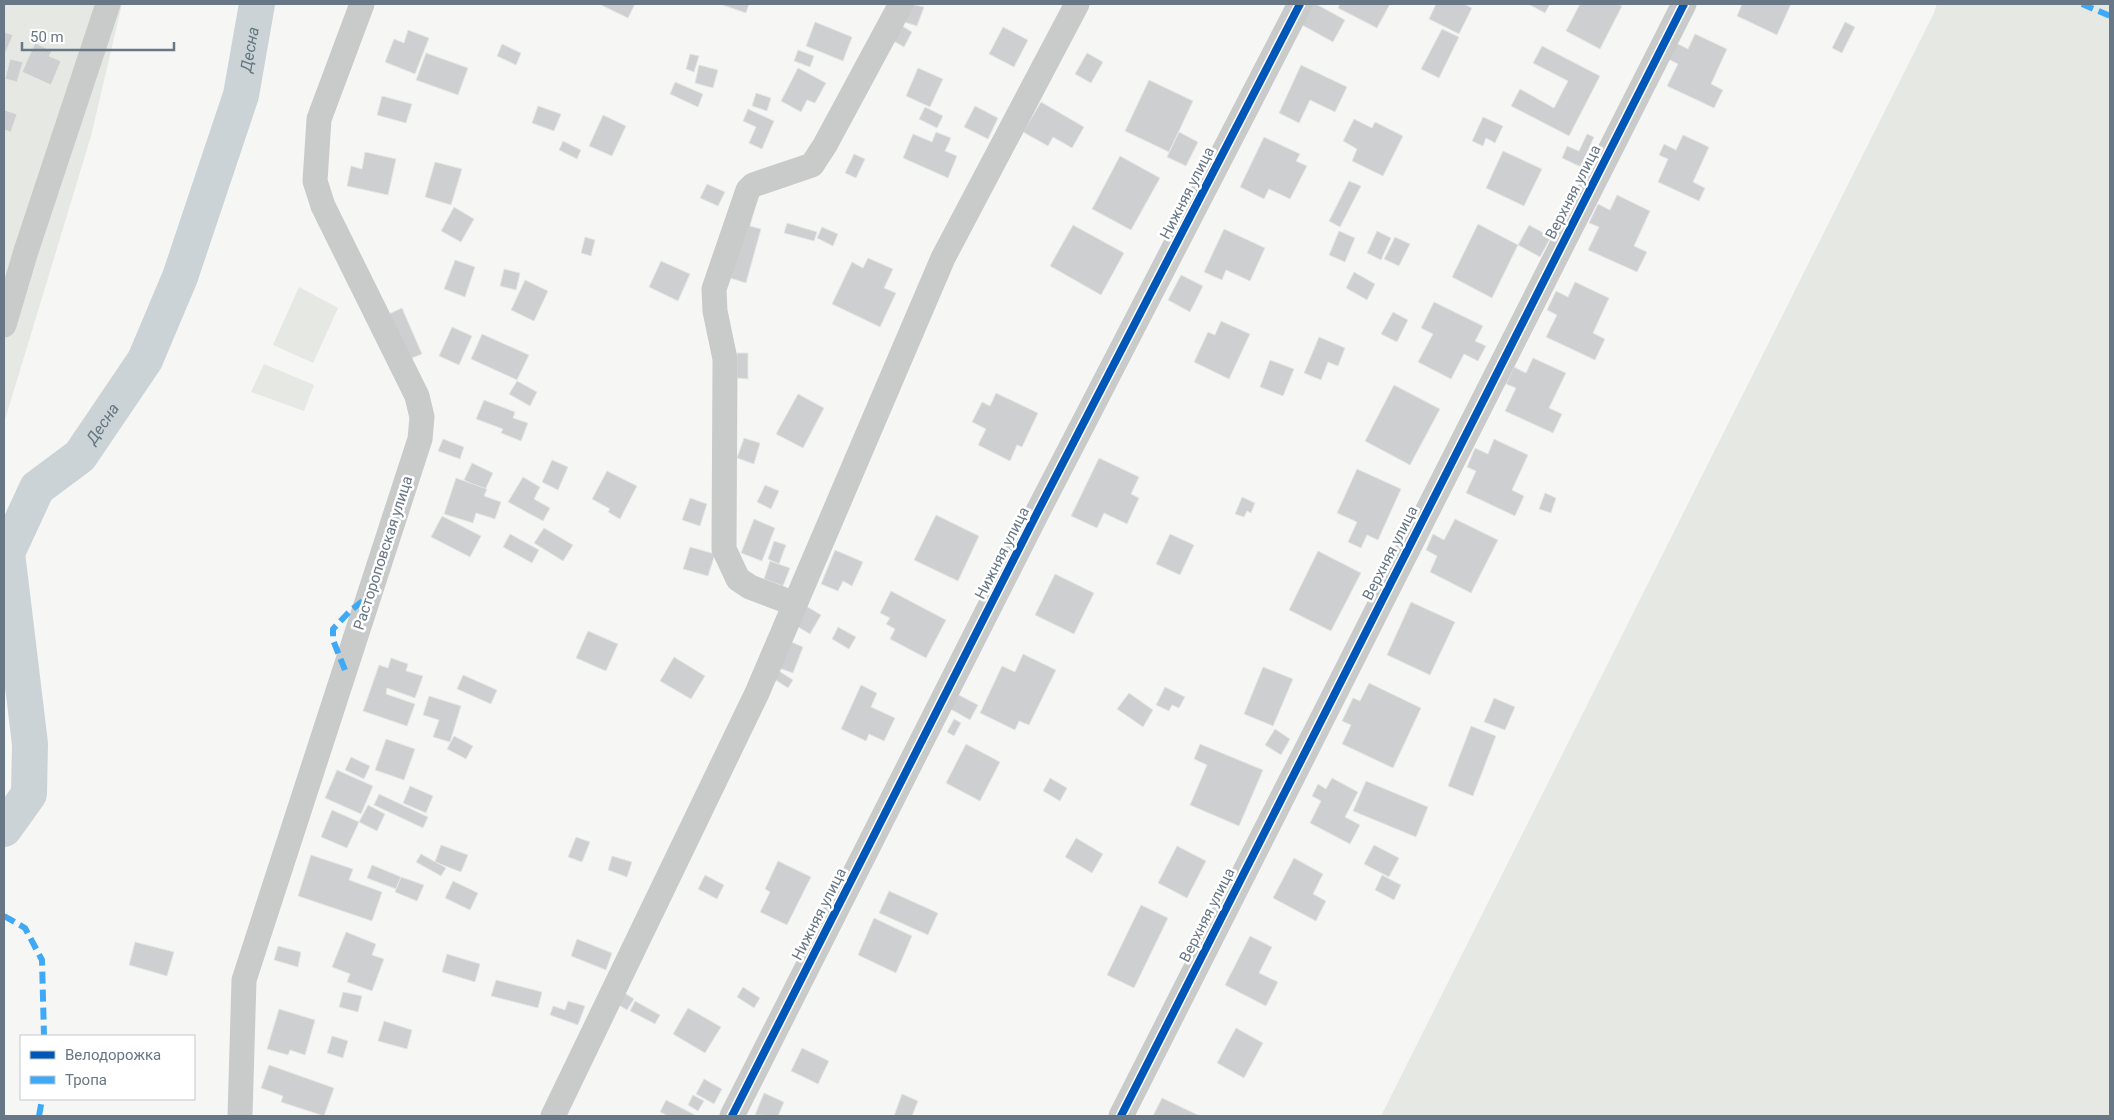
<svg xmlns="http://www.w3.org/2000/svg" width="2114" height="1120" font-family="Roboto,sans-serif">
  <rect width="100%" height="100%" fill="#f6f6f5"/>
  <g fill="#e5e8e3">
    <path d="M 4,4 L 122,4 L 91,136 L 4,423 Z"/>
    <path d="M 1937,4 L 2110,4 L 2110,1116 L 1381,1116 L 1933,15 Z"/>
    <path d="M 299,287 L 338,308 L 313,363 L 273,345 Z"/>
    <path d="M 264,364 L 314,385 L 304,411 L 251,392 Z"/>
  </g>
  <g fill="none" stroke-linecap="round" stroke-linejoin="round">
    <path stroke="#cbd3d6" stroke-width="36" id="s1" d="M 4,829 L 29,794 L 30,744 L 7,553 L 37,488 L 80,456 L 145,360 L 180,277 L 241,95 L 257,4"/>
  </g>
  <g fill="#cdcfd0" stroke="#e6e6e5">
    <path d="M 599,4 L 635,4 L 628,18 Z"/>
    <path d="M 720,4 L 749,4 L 746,13 Z"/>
    <path d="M 911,4 L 924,7 L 917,26 L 904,22 Z"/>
    <path d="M 1302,4 L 1316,4 L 1345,20 L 1333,42 L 1293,20 Z"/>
    <path d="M 1340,4 L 1390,4 L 1377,28 L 1338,8 Z"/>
    <path d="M 1436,4 L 1464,4 L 1472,8 L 1459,34 L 1429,19 Z"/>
    <path d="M 1528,4 L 1550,4 L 1545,13 Z"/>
    <path d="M 1580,4 L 1617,4 L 1622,6 L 1600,49 L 1566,31 Z"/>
    <path d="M 1742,4 L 1791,4 L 1777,35 L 1737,16 Z"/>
    <path d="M 815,22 L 852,37 L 843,61 L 806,46 Z"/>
    <path d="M 1845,22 L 1855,27 L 1842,53 L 1832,48 Z"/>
    <path d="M 899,24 L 912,32 L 904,47 L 890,39 Z"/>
    <path d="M 1003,27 L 1028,40 L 1014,67 L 989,54 Z"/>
    <path d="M 1442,29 L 1459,37 L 1439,78 L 1421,69 Z"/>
    <path d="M 408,30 L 429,38 L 415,74 L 385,62 L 394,39 L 404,43 Z"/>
    <path d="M 4,32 L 13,35 L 5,54 L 4,53 Z"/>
    <path d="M 1695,34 L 1727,49 L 1711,84 L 1723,90 L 1714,108 L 1667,86 L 1678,64 L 1668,59 L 1676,43 L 1688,49 Z"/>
    <path d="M 35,43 L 52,51 L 49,56 L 61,61 L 51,85 L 22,72 Z"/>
    <path d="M 502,44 L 521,53 L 516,65 L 497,56 Z"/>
    <path d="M 1542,46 L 1600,76 L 1569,136 L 1511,106 L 1520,89 L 1554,108 L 1568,81 L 1533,63 Z"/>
    <path d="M 798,50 L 814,56 L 810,67 L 794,61 Z"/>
    <path d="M 426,53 L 468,68 L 458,95 L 416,80 Z"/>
    <path d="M 1087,53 L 1103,62 L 1091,83 L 1075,74 Z"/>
    <path d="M 690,54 L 699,56 L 694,72 L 686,69 Z"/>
    <path d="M 10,59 L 23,62 L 17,82 L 5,79 Z"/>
    <path d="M 699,65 L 718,70 L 713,88 L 695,83 Z"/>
    <path d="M 1301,65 L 1347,87 L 1335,112 L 1310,100 L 1299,123 L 1279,113 Z"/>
    <path d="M 798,68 L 826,83 L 815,103 L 807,100 L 801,112 L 781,101 Z"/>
    <path d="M 918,68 L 943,79 L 930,107 L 906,96 Z"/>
    <path d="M 1149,80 L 1193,101 L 1169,152 L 1125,131 Z"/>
    <path d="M 675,82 L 703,94 L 698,107 L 670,94 Z"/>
    <path d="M 756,93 L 771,98 L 767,111 L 752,106 Z"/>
    <path d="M 382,96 L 412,104 L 406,123 L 377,115 Z"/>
    <path d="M 1041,102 L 1084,127 L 1072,148 L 1053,137 L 1048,146 L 1023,132 Z"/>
    <path d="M 538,106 L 561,114 L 554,131 L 532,123 Z"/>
    <path d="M 975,106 L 998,118 L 988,139 L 964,127 Z"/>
    <path d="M 925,107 L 943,116 L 937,128 L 919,119 Z"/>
    <path d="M 748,109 L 774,121 L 762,149 L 749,143 L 756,127 L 743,121 Z"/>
    <path d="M 4,110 L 17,114 L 11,132 L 4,130 Z"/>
    <path d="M 603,115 L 626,126 L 612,156 L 589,146 Z"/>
    <path d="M 1483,117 L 1503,126 L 1495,143 L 1486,138 L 1483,146 L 1472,141 Z"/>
    <path d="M 1354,119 L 1372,128 L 1375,122 L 1403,136 L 1383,176 L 1352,161 L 1357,149 L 1343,141 Z"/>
    <path d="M 936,132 L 951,138 L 945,151 L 957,156 L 948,178 L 903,158 L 913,134 L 932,142 Z"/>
    <path d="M 1179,132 L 1198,142 L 1186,166 L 1167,157 Z"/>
    <path d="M 1587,134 L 1594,137 L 1581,167 L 1562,158 L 1567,146 L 1579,151 Z"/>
    <path d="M 1683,135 L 1709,147 L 1693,182 L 1705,188 L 1699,201 L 1658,182 L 1668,159 L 1659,155 L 1664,144 L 1676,150 Z"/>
    <path d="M 1264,137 L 1300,154 L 1296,161 L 1307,166 L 1290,199 L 1269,189 L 1264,199 L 1240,187 Z"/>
    <path d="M 563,141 L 581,150 L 577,159 L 559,150 Z"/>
    <path d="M 1503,151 L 1542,169 L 1524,206 L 1486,188 Z"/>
    <path d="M 365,152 L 396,159 L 388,195 L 347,186 L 351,166 L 362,169 Z"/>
    <path d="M 854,154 L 865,159 L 856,178 L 845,173 Z"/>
    <path d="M 1120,156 L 1160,178 L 1131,230 L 1092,209 Z"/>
    <path d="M 435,162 L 462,169 L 451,205 L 425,197 Z"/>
    <path d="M 1349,181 L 1361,186 L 1340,227 L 1329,221 Z"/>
    <path d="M 707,184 L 725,192 L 718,206 L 700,198 Z"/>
    <path d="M 1617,195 L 1650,211 L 1634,246 L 1647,252 L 1637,272 L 1588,250 L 1599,227 L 1589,223 L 1598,204 L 1610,210 Z"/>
    <path d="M 757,200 L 750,226 L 761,229 L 746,283 L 714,273 Z"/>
    <path d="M 454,207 L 474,219 L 461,242 L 441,231 Z"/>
    <path d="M 787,223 L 817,232 L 814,241 L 784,233 Z"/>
    <path d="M 1478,224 L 1518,245 L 1492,298 L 1452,277 Z"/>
    <path d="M 1073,225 L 1124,253 L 1101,295 L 1050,266 Z"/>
    <path d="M 1529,225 L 1551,237 L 1540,257 L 1518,245 Z"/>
    <path d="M 822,227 L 838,234 L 833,246 L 817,238 Z"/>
    <path d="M 1224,229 L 1265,248 L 1250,281 L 1226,270 L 1222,280 L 1204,272 Z"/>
    <path d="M 1339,231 L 1355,238 L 1345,262 L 1329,255 Z"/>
    <path d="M 1377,231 L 1391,238 L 1381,260 L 1367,253 Z"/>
    <path d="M 585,237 L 595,240 L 591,256 L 581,253 Z"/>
    <path d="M 1395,237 L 1410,244 L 1399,266 L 1384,259 Z"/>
    <path d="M 868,258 L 893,269 L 884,288 L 896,293 L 880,327 L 832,304 L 852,262 L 863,268 Z"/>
    <path d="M 455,260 L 475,267 L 465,297 L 444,289 Z"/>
    <path d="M 661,261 L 690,274 L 678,301 L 649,287 Z"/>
    <path d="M 504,269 L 520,273 L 516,290 L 500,286 Z"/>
    <path d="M 1354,272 L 1375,284 L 1367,300 L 1346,288 Z"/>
    <path d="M 1181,275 L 1203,286 L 1190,312 L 1168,300 Z"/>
    <path d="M 525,280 L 548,291 L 534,321 L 511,310 Z"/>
    <path d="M 1575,282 L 1609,298 L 1593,333 L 1605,339 L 1595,360 L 1546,337 L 1557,315 L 1547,310 L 1556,291 L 1568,297 Z"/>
    <path d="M 1434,302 L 1483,326 L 1475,341 L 1486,346 L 1478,361 L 1464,354 L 1451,379 L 1418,362 L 1433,334 L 1421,328 Z"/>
    <path d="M 402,308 L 422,354 L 402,362 L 382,317 Z"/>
    <path d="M 1393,312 L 1408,320 L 1397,342 L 1381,334 Z"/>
    <path d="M 1221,321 L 1250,334 L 1229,379 L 1194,362 L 1208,332 L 1215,335 Z"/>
    <path d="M 452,327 L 472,336 L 459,365 L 439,356 Z"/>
    <path d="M 482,334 L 529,355 L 517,380 L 471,359 Z"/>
    <path d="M 1319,337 L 1345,348 L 1338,366 L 1328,362 L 1321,380 L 1304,373 Z"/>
    <path d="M 737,353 L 748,353 L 748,379 L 737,378 Z"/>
    <path d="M 1533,358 L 1566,373 L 1549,408 L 1562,414 L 1553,433 L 1505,411 L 1516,388 L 1506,384 L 1514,367 L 1526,373 Z"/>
    <path d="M 1270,360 L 1294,369 L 1283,396 L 1260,387 Z"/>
    <path d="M 517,381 L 537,392 L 530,406 L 509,394 Z"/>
    <path d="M 1394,385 L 1440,409 L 1410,465 L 1365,441 Z"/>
    <path d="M 996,393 L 1038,413 L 1022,447 L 1017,445 L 1010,461 L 978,445 L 986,429 L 972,422 L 982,402 L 990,406 Z"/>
    <path d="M 798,394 L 824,408 L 803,448 L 776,434 Z"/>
    <path d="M 484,400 L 515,412 L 513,418 L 528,423 L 521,441 L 501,433 L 503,429 L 476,419 Z"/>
    <path d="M 744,438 L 760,443 L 754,464 L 737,458 Z"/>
    <path d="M 443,439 L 464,447 L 460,459 L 438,451 Z"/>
    <path d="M 1494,439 L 1528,455 L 1512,490 L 1524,496 L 1515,516 L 1466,493 L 1476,471 L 1467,467 L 1475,448 L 1488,454 Z"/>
    <path d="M 1099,458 L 1139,477 L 1131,494 L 1139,498 L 1127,524 L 1104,513 L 1097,528 L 1071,516 Z"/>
    <path d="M 552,460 L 568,467 L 558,490 L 542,482 Z"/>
    <path d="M 472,463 L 493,473 L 485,490 L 464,480 Z"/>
    <path d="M 1357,469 L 1401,489 L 1378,540 L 1367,535 L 1361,548 L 1348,542 L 1357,522 L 1337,513 Z"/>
    <path d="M 607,471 L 637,486 L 620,519 L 608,512 L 610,509 L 592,499 Z"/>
    <path d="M 523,477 L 540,487 L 534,499 L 550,508 L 543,521 L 508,502 Z"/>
    <path d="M 456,478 L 487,489 L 484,496 L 501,502 L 495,519 L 476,513 L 473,523 L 444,514 Z"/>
    <path d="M 765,485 L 779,491 L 771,509 L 757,502 Z"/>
    <path d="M 1545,493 L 1556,498 L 1551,513 L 1539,509 Z"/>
    <path d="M 1242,497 L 1255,503 L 1251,513 L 1247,511 L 1244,517 L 1235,514 Z"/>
    <path d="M 690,498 L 707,504 L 700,526 L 682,520 Z"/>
    <path d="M 936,515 L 979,536 L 958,581 L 914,560 Z"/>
    <path d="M 442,516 L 481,536 L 470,557 L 431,537 Z"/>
    <path d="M 754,519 L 775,528 L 762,561 L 741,553 Z"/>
    <path d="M 1455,519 L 1498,540 L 1471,593 L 1430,572 L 1437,556 L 1426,550 L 1433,534 L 1444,540 Z"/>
    <path d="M 544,528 L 573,545 L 563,561 L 534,543 Z"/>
    <path d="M 510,534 L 539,550 L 532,563 L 503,547 Z"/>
    <path d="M 1170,534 L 1194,545 L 1180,575 L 1156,564 Z"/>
    <path d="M 774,541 L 786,545 L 779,564 L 768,559 Z"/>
    <path d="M 690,547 L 715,554 L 708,576 L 683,569 Z"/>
    <path d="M 835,550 L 863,562 L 852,586 L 843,581 L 838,591 L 821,584 Z"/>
    <path d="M 1318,551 L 1361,573 L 1331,631 L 1289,610 Z"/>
    <path d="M 770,561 L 790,568 L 783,586 L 764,579 Z"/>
    <path d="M 1055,574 L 1094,593 L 1074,634 L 1035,615 Z"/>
    <path d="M 891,591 L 946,620 L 926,658 L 890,639 L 895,629 L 886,624 L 890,618 L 880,613 Z"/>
    <path d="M 1411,602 L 1455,622 L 1430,675 L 1387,655 Z"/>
    <path d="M 806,606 L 821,615 L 810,634 L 795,625 Z"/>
    <path d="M 838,627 L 856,637 L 849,649 L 832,639 Z"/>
    <path d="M 588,631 L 618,644 L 606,671 L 576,658 Z"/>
    <path d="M 789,641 L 803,647 L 793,673 L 779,668 Z"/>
    <path d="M 1023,654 L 1056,670 L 1029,725 L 1019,721 L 1015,730 L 980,713 L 1002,666 L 1015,672 Z"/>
    <path d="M 674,657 L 705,676 L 691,699 L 660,681 Z"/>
    <path d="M 391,658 L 408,664 L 406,671 L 423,676 L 415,698 L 387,688 L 386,694 L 415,704 L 407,726 L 363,711 L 379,665 L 388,668 Z"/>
    <path d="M 1263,667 L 1293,679 L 1273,726 L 1244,714 Z"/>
    <path d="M 776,669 L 793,680 L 788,688 L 771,677 Z"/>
    <path d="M 463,675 L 497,690 L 491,704 L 457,689 Z"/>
    <path d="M 1369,683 L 1421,708 L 1393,768 L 1342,744 L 1351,725 L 1342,721 L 1353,698 L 1360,701 Z"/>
    <path d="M 861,685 L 877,693 L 871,707 L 895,718 L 884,741 L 869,734 L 866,741 L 841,729 Z"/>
    <path d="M 1165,687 L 1185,697 L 1179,708 L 1172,705 L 1169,711 L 1156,705 Z"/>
    <path d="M 955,693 L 978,705 L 970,720 L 947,707 Z"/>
    <path d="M 1129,693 L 1153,710 L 1143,727 L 1117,709 Z"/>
    <path d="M 429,696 L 461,706 L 450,742 L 433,737 L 439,720 L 423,715 Z"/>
    <path d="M 1494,698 L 1515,707 L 1505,730 L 1484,722 Z"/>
    <path d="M 954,719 L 961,723 L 954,736 L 947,732 Z"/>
    <path d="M 1471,726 L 1496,736 L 1473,796 L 1448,786 Z"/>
    <path d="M 1275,729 L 1290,739 L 1281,755 L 1265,745 Z"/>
    <path d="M 454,736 L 473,746 L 466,759 L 447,749 Z"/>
    <path d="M 386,739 L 415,749 L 404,780 L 375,770 Z"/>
    <path d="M 966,744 L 1000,762 L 980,801 L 946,783 Z"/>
    <path d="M 1200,744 L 1263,770 L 1239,826 L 1190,805 L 1207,765 L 1194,759 Z"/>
    <path d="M 351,757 L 370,766 L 364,779 L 345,770 Z"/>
    <path d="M 337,770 L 373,786 L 361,814 L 325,798 Z"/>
    <path d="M 1050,778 L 1067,788 L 1060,801 L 1043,791 Z"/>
    <path d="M 1332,778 L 1358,792 L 1345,817 L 1360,825 L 1350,844 L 1310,823 L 1321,801 L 1312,796 L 1318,784 L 1326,789 Z"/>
    <path d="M 1366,781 L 1428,807 L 1416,837 L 1353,811 Z"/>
    <path d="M 410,786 L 433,796 L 426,813 L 403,803 Z"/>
    <path d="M 379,794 L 428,817 L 423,828 L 374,805 Z"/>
    <path d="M 368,805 L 385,814 L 377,831 L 359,822 Z"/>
    <path d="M 332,810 L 359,822 L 347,848 L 321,837 Z"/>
    <path d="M 576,837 L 590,842 L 582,862 L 568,857 Z"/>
    <path d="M 1076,838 L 1103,854 L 1092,873 L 1065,857 Z"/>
    <path d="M 441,845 L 468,855 L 461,872 L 435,862 Z"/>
    <path d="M 1374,845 L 1399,858 L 1389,877 L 1364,864 Z"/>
    <path d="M 1177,846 L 1206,861 L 1187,898 L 1158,883 Z"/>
    <path d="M 421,854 L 446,868 L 441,876 L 416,862 Z"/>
    <path d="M 311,855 L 353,869 L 349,880 L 382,892 L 372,921 L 298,896 Z"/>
    <path d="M 612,856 L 632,862 L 627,877 L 608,870 Z"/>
    <path d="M 1294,858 L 1323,874 L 1313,894 L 1326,901 L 1316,921 L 1273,898 Z"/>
    <path d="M 778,861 L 811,877 L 787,925 L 760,912 L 770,892 L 765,889 Z"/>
    <path d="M 372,865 L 401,877 L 396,889 L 367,878 Z"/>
    <path d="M 705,875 L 724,885 L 717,899 L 698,889 Z"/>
    <path d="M 1382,875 L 1401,885 L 1394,900 L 1375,890 Z"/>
    <path d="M 401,877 L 424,885 L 417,901 L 395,892 Z"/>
    <path d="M 453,881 L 478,893 L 470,910 L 445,898 Z"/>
    <path d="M 889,891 L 938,913 L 928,935 L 879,913 Z"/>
    <path d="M 1141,905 L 1168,918 L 1134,988 L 1107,975 Z"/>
    <path d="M 874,918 L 912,936 L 896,973 L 858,955 Z"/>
    <path d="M 346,932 L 376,944 L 372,955 L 384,959 L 372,991 L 347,982 L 350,974 L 332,967 Z"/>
    <path d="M 1250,936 L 1272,947 L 1259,973 L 1278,982 L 1266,1006 L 1225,985 Z"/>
    <path d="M 577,939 L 612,953 L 606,970 L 571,956 Z"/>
    <path d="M 135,942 L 174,952 L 167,976 L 129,965 Z"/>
    <path d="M 278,946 L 301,952 L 298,967 L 274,960 Z"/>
    <path d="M 447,954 L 480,964 L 475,982 L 442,972 Z"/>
    <path d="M 496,980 L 542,992 L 538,1008 L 491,996 Z"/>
    <path d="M 743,987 L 760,998 L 754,1008 L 737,997 Z"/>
    <path d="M 620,990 L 634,999 L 627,1010 L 612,1001 Z"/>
    <path d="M 343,992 L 362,996 L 358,1012 L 339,1007 Z"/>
    <path d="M 568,1001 L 585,1006 L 578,1025 L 550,1015 L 553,1006 L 565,1010 Z"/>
    <path d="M 635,1001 L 660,1015 L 655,1024 L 630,1011 Z"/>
    <path d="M 688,1008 L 721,1027 L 705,1053 L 673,1034 Z"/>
    <path d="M 279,1009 L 315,1020 L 305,1055 L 290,1050 L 288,1055 L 267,1049 Z"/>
    <path d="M 384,1021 L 412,1030 L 407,1049 L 378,1041 Z"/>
    <path d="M 1236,1028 L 1263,1043 L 1244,1078 L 1217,1063 Z"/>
    <path d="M 332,1036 L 348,1041 L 343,1058 L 327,1053 Z"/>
    <path d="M 802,1048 L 829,1061 L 818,1084 L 791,1071 Z"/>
    <path d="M 269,1065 L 334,1088 L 324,1116 L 281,1102 L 283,1096 L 261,1088 Z"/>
    <path d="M 704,1079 L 722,1089 L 714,1104 L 696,1094 Z"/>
    <path d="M 764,1093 L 784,1102 L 778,1116 L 755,1115 Z"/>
    <path d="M 902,1094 L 918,1101 L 912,1116 L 894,1116 Z"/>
    <path d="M 693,1095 L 704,1101 L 698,1111 L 688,1105 Z"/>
    <path d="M 1162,1098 L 1200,1116 L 1153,1116 Z"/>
    <path d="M 666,1100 L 695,1115 L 694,1116 L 668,1116 L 660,1112 Z"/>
  </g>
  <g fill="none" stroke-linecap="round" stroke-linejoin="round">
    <g stroke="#c9cbcb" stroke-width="25">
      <path d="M 4,325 L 26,251 L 108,4"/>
      <path d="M 795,604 L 750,587 L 738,579 L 724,549 L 725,359 L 715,311 L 714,289 L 748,190 L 753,185 L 812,165 L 825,145 L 901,4"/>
      <path d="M 240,1116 L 244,980 L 420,439 L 422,417 L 417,396 L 323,206 L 315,181 L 319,119 L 362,4"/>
      <path d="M 553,1116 L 757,693 L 943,258 L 1077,4"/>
      <path d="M 732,1116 L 1036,515 L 1300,4"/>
      <path d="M 1121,1116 L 1684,4"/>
    </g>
    <g stroke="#3fa9f5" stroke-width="6" stroke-dasharray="12 6" stroke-linecap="butt">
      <path d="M 2082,4 L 2110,16"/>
      <path d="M 345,670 L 333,640 L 333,629 L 350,611 L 369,596"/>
      <path d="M 4,916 L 25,928 L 42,960 L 44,1036"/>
      <path d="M 39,1116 L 42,1099"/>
    </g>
    <defs>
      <g id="cycleway">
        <path d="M 732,1116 L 1036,515 L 1300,4"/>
        <path d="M 1121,1116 L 1684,4"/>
      </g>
    </defs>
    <use href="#cycleway" stroke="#fff" stroke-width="11"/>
    <use href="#cycleway" stroke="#0057b8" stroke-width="8"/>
  </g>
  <g text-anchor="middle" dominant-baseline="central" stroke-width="5" stroke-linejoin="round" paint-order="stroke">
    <g font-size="15" fill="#677785" stroke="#fff">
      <text transform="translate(1573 192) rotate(-63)">Верхняя улица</text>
      <text transform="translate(1187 193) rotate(-63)">Нижняя улица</text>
      <text transform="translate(383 553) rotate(-72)">Растороповская улица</text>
      <text transform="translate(1002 553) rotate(-63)">Нижняя улица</text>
      <text transform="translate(1390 553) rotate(-63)">Верхняя улица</text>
      <text transform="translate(819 914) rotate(-63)">Нижняя улица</text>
      <text transform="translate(1207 915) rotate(-63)">Верхняя улица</text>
    </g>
    <g font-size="16" font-style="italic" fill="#637881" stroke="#fff">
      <text stroke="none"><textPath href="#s1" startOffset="855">Десна</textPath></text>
      <text stroke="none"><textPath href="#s1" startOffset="450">Десна</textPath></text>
    </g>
  </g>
  <rect width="2114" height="1120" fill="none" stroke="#677785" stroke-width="10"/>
  <rect x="20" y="1035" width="175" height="65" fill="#ffffff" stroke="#c2c9ce"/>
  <rect x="30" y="1051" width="25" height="8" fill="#0057b8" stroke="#c2c9ce"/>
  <text x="65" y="1060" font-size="15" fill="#677785">Велодорожка</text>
  <rect x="30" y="1076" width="25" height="8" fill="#3fa9f5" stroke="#c2c9ce"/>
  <text x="65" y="1085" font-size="15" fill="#677785">Тропа</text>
  <path d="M22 42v8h152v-8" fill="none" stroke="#677785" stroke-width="2.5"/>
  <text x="30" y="42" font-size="15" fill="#677785" stroke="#ffffff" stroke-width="4" paint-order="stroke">50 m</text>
</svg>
